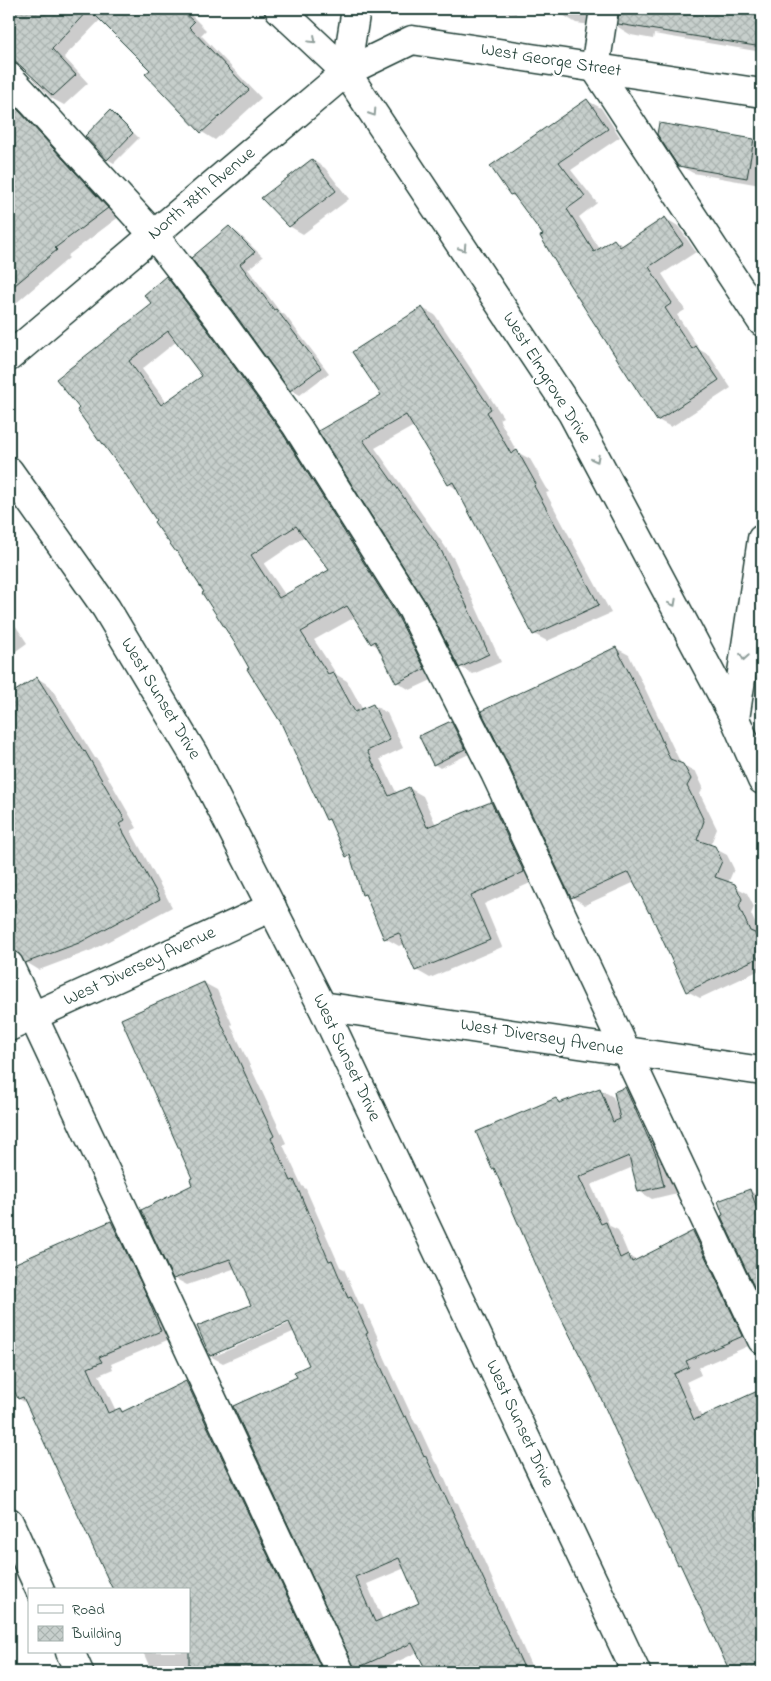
<svg xmlns="http://www.w3.org/2000/svg" width="771" height="1681" font-family="'Indie Flower',sans-serif">
  <defs>
    <pattern id="building-cross-hatch" width="8" height="8" patternUnits="userSpaceOnUse" patternTransform="scale(1.25)"><rect width="8" height="8" fill="#c7cfcc"/><path d="M0 0l8 8M0 8l8-8" fill="none" stroke="#aab3b0"/></pattern>
  </defs>
  <rect width="100%" height="100%" fill="#fff"/>
  <filter id="ink" filterUnits="userSpaceOnUse"><feTurbulence type="fractalNoise" baseFrequency=".02" numOctaves="2"/><feDisplacementMap in="SourceGraphic" scale="10" xChannelSelector="R" yChannelSelector="G"/><feConvolveMatrix kernelMatrix="1 2 1 2 8 2 1 2 1" color-interpolation-filters="sRGB"/></filter>
  <g filter="url(#ink)">
    <g fill="#0003" fill-rule="evenodd">
      <path d="M 9,9 L 185,9 L 206,30 L 201,35 L 261,98 L 215,140 L 202,132 L 147,74 L 152,70 L 101,19 L 64,57 L 88,83 L 64,105 L 51,98 L 24,69 L 20,69 L 9,77 Z"/>
      <path d="M 479,9 L 517,9 L 516,14 Z"/>
      <path d="M 564,9 L 604,9 L 599,26 L 576,23 L 563,15 Z"/>
      <path d="M 620,9 L 762,9 L 762,52 L 654,34 L 653,39 L 631,35 L 618,27 Z"/>
      <path d="M 9,93 L 120,216 L 67,256 L 69,258 L 9,309 Z"/>
      <path d="M 588,101 L 601,108 L 620,137 L 571,170 L 597,203 L 579,217 L 600,249 L 614,240 L 624,246 L 665,218 L 678,226 L 696,252 L 662,274 L 685,310 L 677,315 L 700,350 L 709,355 L 731,388 L 671,427 L 658,420 L 545,235 L 517,198 L 511,195 Z"/>
      <path d="M 110,112 L 116,116 L 139,138 L 114,163 L 107,159 Z"/>
      <path d="M 753,140 L 762,146 L 762,172 L 760,185 L 693,173 L 679,165 Z"/>
      <path d="M 312,160 L 325,168 L 349,199 L 303,234 L 289,226 Z"/>
      <path d="M 229,228 L 238,233 L 263,257 L 248,269 L 280,312 L 285,315 L 329,373 L 300,395 L 291,390 L 233,309 Z"/>
      <path d="M 166,278 L 180,286 L 297,443 L 438,677 L 410,690 L 397,682 L 380,648 L 371,643 L 355,617 L 314,640 L 337,675 L 347,681 L 363,710 L 373,705 L 387,713 L 403,748 L 380,759 L 397,794 L 409,788 L 423,796 L 436,825 L 491,803 L 505,811 L 537,880 L 484,904 L 502,947 L 430,978 L 416,970 L 405,943 L 399,946 L 385,938 L 368,897 L 363,894 L 353,860 L 347,856 L 331,822 L 327,819 L 282,723 L 206,592 L 180,553 L 176,551 L 127,475 L 78,410 L 153,304 ZM 177,341 L 204,376 L 167,403 L 142,369 ZM 305,536 L 331,571 L 286,596 L 264,564 Z"/>
      <path d="M 422,308 L 435,315 L 503,417 L 499,419 L 517,452 L 530,459 L 549,492 L 546,493 L 611,613 L 547,641 L 534,634 L 458,490 L 449,484 L 414,426 L 375,448 L 454,559 L 501,662 L 473,674 L 460,667 L 426,600 L 320,431 L 383,396 Z"/>
      <path d="M 9,616 L 27,643 L 9,656 Z"/>
      <path d="M 616,648 L 629,655 L 681,764 L 696,772 L 703,787 L 700,794 L 717,829 L 710,846 L 727,855 L 734,869 L 728,883 L 747,893 L 754,907 L 751,914 L 762,938 L 762,969 L 700,998 L 687,991 L 653,914 L 650,912 L 635,882 L 585,905 L 572,897 Z"/>
      <path d="M 37,678 L 50,686 L 95,758 L 98,760 L 137,828 L 131,831 L 172,907 L 92,950 L 39,970 L 26,962 L 22,956 L 16,957 L 9,964 L 9,696 Z"/>
      <path d="M 451,722 L 457,726 L 471,753 L 440,768 L 434,764 Z"/>
      <path d="M 204,983 L 217,990 L 232,1024 L 231,1025 L 286,1143 L 283,1145 L 302,1186 L 306,1189 L 340,1267 L 344,1269 L 359,1303 L 363,1305 L 379,1340 L 377,1341 L 415,1423 L 418,1425 L 435,1462 L 438,1464 L 455,1502 L 458,1503 L 534,1672 L 428,1672 L 418,1652 L 375,1672 L 363,1672 L 356,1668 L 299,1378 L 311,1365 L 295,1331 L 223,1363 L 210,1356 L 253,1306 L 236,1268 L 187,1285 L 174,1278 L 194,1186 ZM 294,1318 L 295,1321 L 217,1355 L 217,1352 ZM 405,1568 L 421,1603 L 383,1620 L 367,1584 Z"/>
      <path d="M 600,1089 L 613,1097 L 617,1107 L 618,1106 L 625,1089 L 638,1096 L 670,1166 L 677,1193 L 652,1199 L 639,1191 L 633,1167 L 591,1185 L 610,1226 L 618,1230 L 629,1256 L 637,1261 L 693,1232 L 706,1239 L 755,1343 L 698,1368 L 701,1375 L 686,1382 L 702,1418 L 762,1390 L 762,1672 L 732,1672 L 683,1567 L 679,1564 L 496,1170 L 493,1168 L 556,1099 L 563,1103 Z"/>
      <path d="M 750,1191 L 762,1198 L 762,1301 L 723,1217 Z"/>
      <path d="M 111,1222 L 124,1229 L 172,1338 L 111,1364 L 113,1369 L 99,1375 L 116,1411 L 120,1409 L 124,1412 L 186,1382 L 199,1389 L 332,1672 L 152,1672 L 143,1652 L 189,1652 L 189,1590 L 28,1404 L 19,1399 L 9,1376 L 9,1267 Z"/>
    </g>
    <g fill="url(#building-cross-hatch)" stroke="#1f3d34" fill-rule="evenodd">
      <path d="M 9,9 L 180,9 L 194,22 L 189,27 L 249,90 L 201,133 L 145,74 L 150,70 L 89,9 L 52,49 L 76,75 L 53,96 L 9,55 Z"/>
      <path d="M 619,9 L 762,9 L 762,47 L 618,24 Z"/>
      <path d="M 587,99 L 608,129 L 559,162 L 585,196 L 567,209 L 594,252 L 614,239 L 620,247 L 665,217 L 683,244 L 649,267 L 672,303 L 665,308 L 692,349 L 696,346 L 719,380 L 657,421 L 562,273 L 540,236 L 543,235 L 513,194 L 510,195 L 490,166 Z"/>
      <path d="M 9,100 L 108,208 L 55,248 L 57,250 L 9,290 Z"/>
      <path d="M 110,110 L 133,133 L 107,160 L 85,136 Z"/>
      <path d="M 659,123 L 754,139 L 747,178 L 678,166 L 657,134 Z"/>
      <path d="M 312,159 L 336,191 L 289,227 L 261,198 Z"/>
      <path d="M 229,226 L 255,252 L 240,264 L 274,310 L 276,309 L 321,368 L 290,391 L 232,310 L 191,258 Z"/>
      <path d="M 166,276 L 206,328 L 283,434 L 398,617 L 425,669 L 396,683 L 375,641 L 371,644 L 347,606 L 301,632 L 328,674 L 333,672 L 355,712 L 373,704 L 390,740 L 367,751 L 389,796 L 409,787 L 427,827 L 491,802 L 524,872 L 471,896 L 490,940 L 415,971 L 399,933 L 384,939 L 365,894 L 362,895 L 350,855 L 346,857 L 329,819 L 326,820 L 281,723 L 247,669 L 249,668 L 236,645 L 202,593 L 204,592 L 177,551 L 176,552 L 154,522 L 156,520 L 126,475 L 100,440 L 99,441 L 77,410 L 79,408 L 56,379 L 152,304 L 144,295 ZM 168,331 L 202,376 L 161,405 L 129,361 ZM 296,526 L 329,570 L 279,598 L 251,555 Z"/>
      <path d="M 422,307 L 491,409 L 487,412 L 511,454 L 517,450 L 536,484 L 534,486 L 599,605 L 533,635 L 453,482 L 448,485 L 406,415 L 363,440 L 441,550 L 489,654 L 459,668 L 425,601 L 318,431 L 381,395 L 352,352 Z"/>
      <path d="M 616,647 L 652,718 L 670,759 L 683,764 L 691,779 L 687,786 L 704,821 L 697,840 L 715,846 L 722,861 L 715,877 L 735,884 L 742,899 L 739,906 L 750,931 L 755,933 L 762,948 L 762,956 L 686,992 L 650,912 L 649,913 L 629,872 L 571,898 L 509,766 L 481,711 Z"/>
      <path d="M 37,677 L 84,752 L 85,751 L 125,820 L 119,824 L 160,899 L 79,943 L 25,963 L 18,953 L 13,950 L 9,939 L 9,695 Z"/>
      <path d="M 451,721 L 465,749 L 433,765 L 419,736 Z"/>
      <path d="M 204,982 L 220,1017 L 219,1018 L 274,1136 L 271,1138 L 291,1181 L 294,1180 L 329,1261 L 332,1260 L 348,1298 L 351,1297 L 368,1333 L 366,1334 L 404,1417 L 406,1416 L 424,1456 L 425,1455 L 444,1495 L 445,1495 L 526,1672 L 427,1672 L 412,1643 L 355,1669 L 233,1406 L 297,1377 L 294,1372 L 309,1365 L 289,1322 L 210,1356 L 197,1326 L 251,1305 L 230,1259 L 173,1279 L 141,1210 L 192,1185 L 190,1179 L 192,1178 L 121,1019 ZM 399,1558 L 419,1603 L 375,1622 L 355,1577 Z"/>
      <path d="M 625,1087 L 657,1157 L 664,1186 L 638,1192 L 629,1156 L 579,1177 L 601,1224 L 606,1222 L 620,1258 L 628,1254 L 632,1262 L 693,1231 L 743,1336 L 686,1361 L 689,1367 L 674,1374 L 694,1420 L 762,1389 L 762,1672 L 730,1672 L 680,1564 L 678,1565 L 622,1446 L 596,1387 L 547,1290 L 494,1168 L 492,1169 L 476,1132 L 556,1098 L 559,1103 L 600,1088 L 613,1122 L 620,1119 L 614,1092 Z"/>
      <path d="M 750,1189 L 762,1223 L 762,1304 L 721,1216 L 723,1215 L 718,1201 Z"/>
      <path d="M 111,1221 L 144,1289 L 161,1331 L 99,1357 L 102,1362 L 88,1368 L 108,1413 L 120,1408 L 122,1412 L 186,1381 L 323,1672 L 189,1672 L 189,1590 L 113,1590 L 23,1397 L 18,1399 L 9,1379 L 9,1266 Z"/>
    </g>
    <g fill="none" stroke-linecap="round" stroke-linejoin="round">
      <defs>
        <g id="minor">
          <path d="M 279,9 L 346,72 L 572,413 L 735,719 L 762,780"/>
          <path d="M 604,9 L 595,68 L 762,322"/>
          <path d="M 346,72 L 356,9"/>
          <path d="M 9,77 L 22,91 L 153,234 L 219,319 L 296,425 L 412,609 L 495,773 L 762,1340"/>
          <path d="M 9,357 L 346,72 L 412,40 L 762,93"/>
          <path d="M 9,471 L 106,608 L 194,755 L 322,1006 L 636,1672"/>
          <path d="M 735,719 L 762,539"/>
          <path d="M 9,965 L 340,1672"/>
          <path d="M 322,1006 L 762,1071"/>
          <path d="M 9,1027 L 272,907"/>
          <path d="M 9,1522 L 40,1590"/>
          <path d="M 70,1652 L 79,1672"/>
        </g>
      </defs>
      <use href="#minor" stroke="#1f3d34" stroke-width="31"/>
      <use href="#minor" stroke="#fff" stroke-width="28"/>
    </g>
    <defs><path id="oneway-chevron" d="M-2-3.5L2.5 0L-2 3.5" fill="none" stroke-width="1.6" stroke-linecap="round" stroke-linejoin="round" transform="scale(1.25)"/></defs>
    <g stroke="#8f9e9a">
      <use href="#oneway-chevron" transform="translate(313 40) rotate(43)"/>
      <use href="#oneway-chevron" transform="translate(373 113) rotate(57)"/>
      <use href="#oneway-chevron" transform="translate(463 248) rotate(57)"/>
      <use href="#oneway-chevron" transform="translate(596 459) rotate(62)"/>
      <use href="#oneway-chevron" transform="translate(673 603) rotate(62)"/>
      <use href="#oneway-chevron" transform="translate(744 657) rotate(99)"/>
    </g>
  </g>
  <g text-anchor="middle" dominant-baseline="central" stroke-width="4.5" stroke-linejoin="round" paint-order="stroke">
    <g font-size="18" fill="#1f3d34" stroke="#fff">
      <text transform="translate(551 61) rotate(9)">West George Street</text>
      <text transform="translate(202 194) rotate(-40)">North 78th Avenue</text>
      <text transform="translate(546 378) rotate(58)">West Elmgrove Drive</text>
      <text transform="translate(160 699) rotate(59)">West Sunset Drive</text>
      <text transform="translate(140 967) rotate(-25)">West Diversey Avenue</text>
      <text transform="translate(542 1038) rotate(9)">West Diversey Avenue</text>
      <text transform="translate(346 1058) rotate(65)">West Sunset Drive</text>
      <text transform="translate(519 1424) rotate(65)">West Sunset Drive</text>
    </g>
  </g>
  <rect width="771" height="1681" fill="none" stroke="#fff" stroke-width="30"/>
  <rect x="15" y="15" width="741" height="1651" fill="none" stroke="#1f3d34" stroke-width="2" filter="url(#ink)"/>
  <rect x="28" y="1588" width="162" height="65" fill="#ffffff" stroke="#a5b1ae"/>
  <rect x="38" y="1605" width="25" height="8" fill="#ffffff" stroke="#a5b1ae"/>
  <text x="72" y="1614" font-size="15" fill="#1f3d34">Road</text>
  <rect x="38" y="1626" width="25" height="15" fill="url(#building-cross-hatch)" stroke="#a5b1ae"/>
  <text x="72" y="1638" font-size="15" fill="#1f3d34">Building</text>
</svg>
